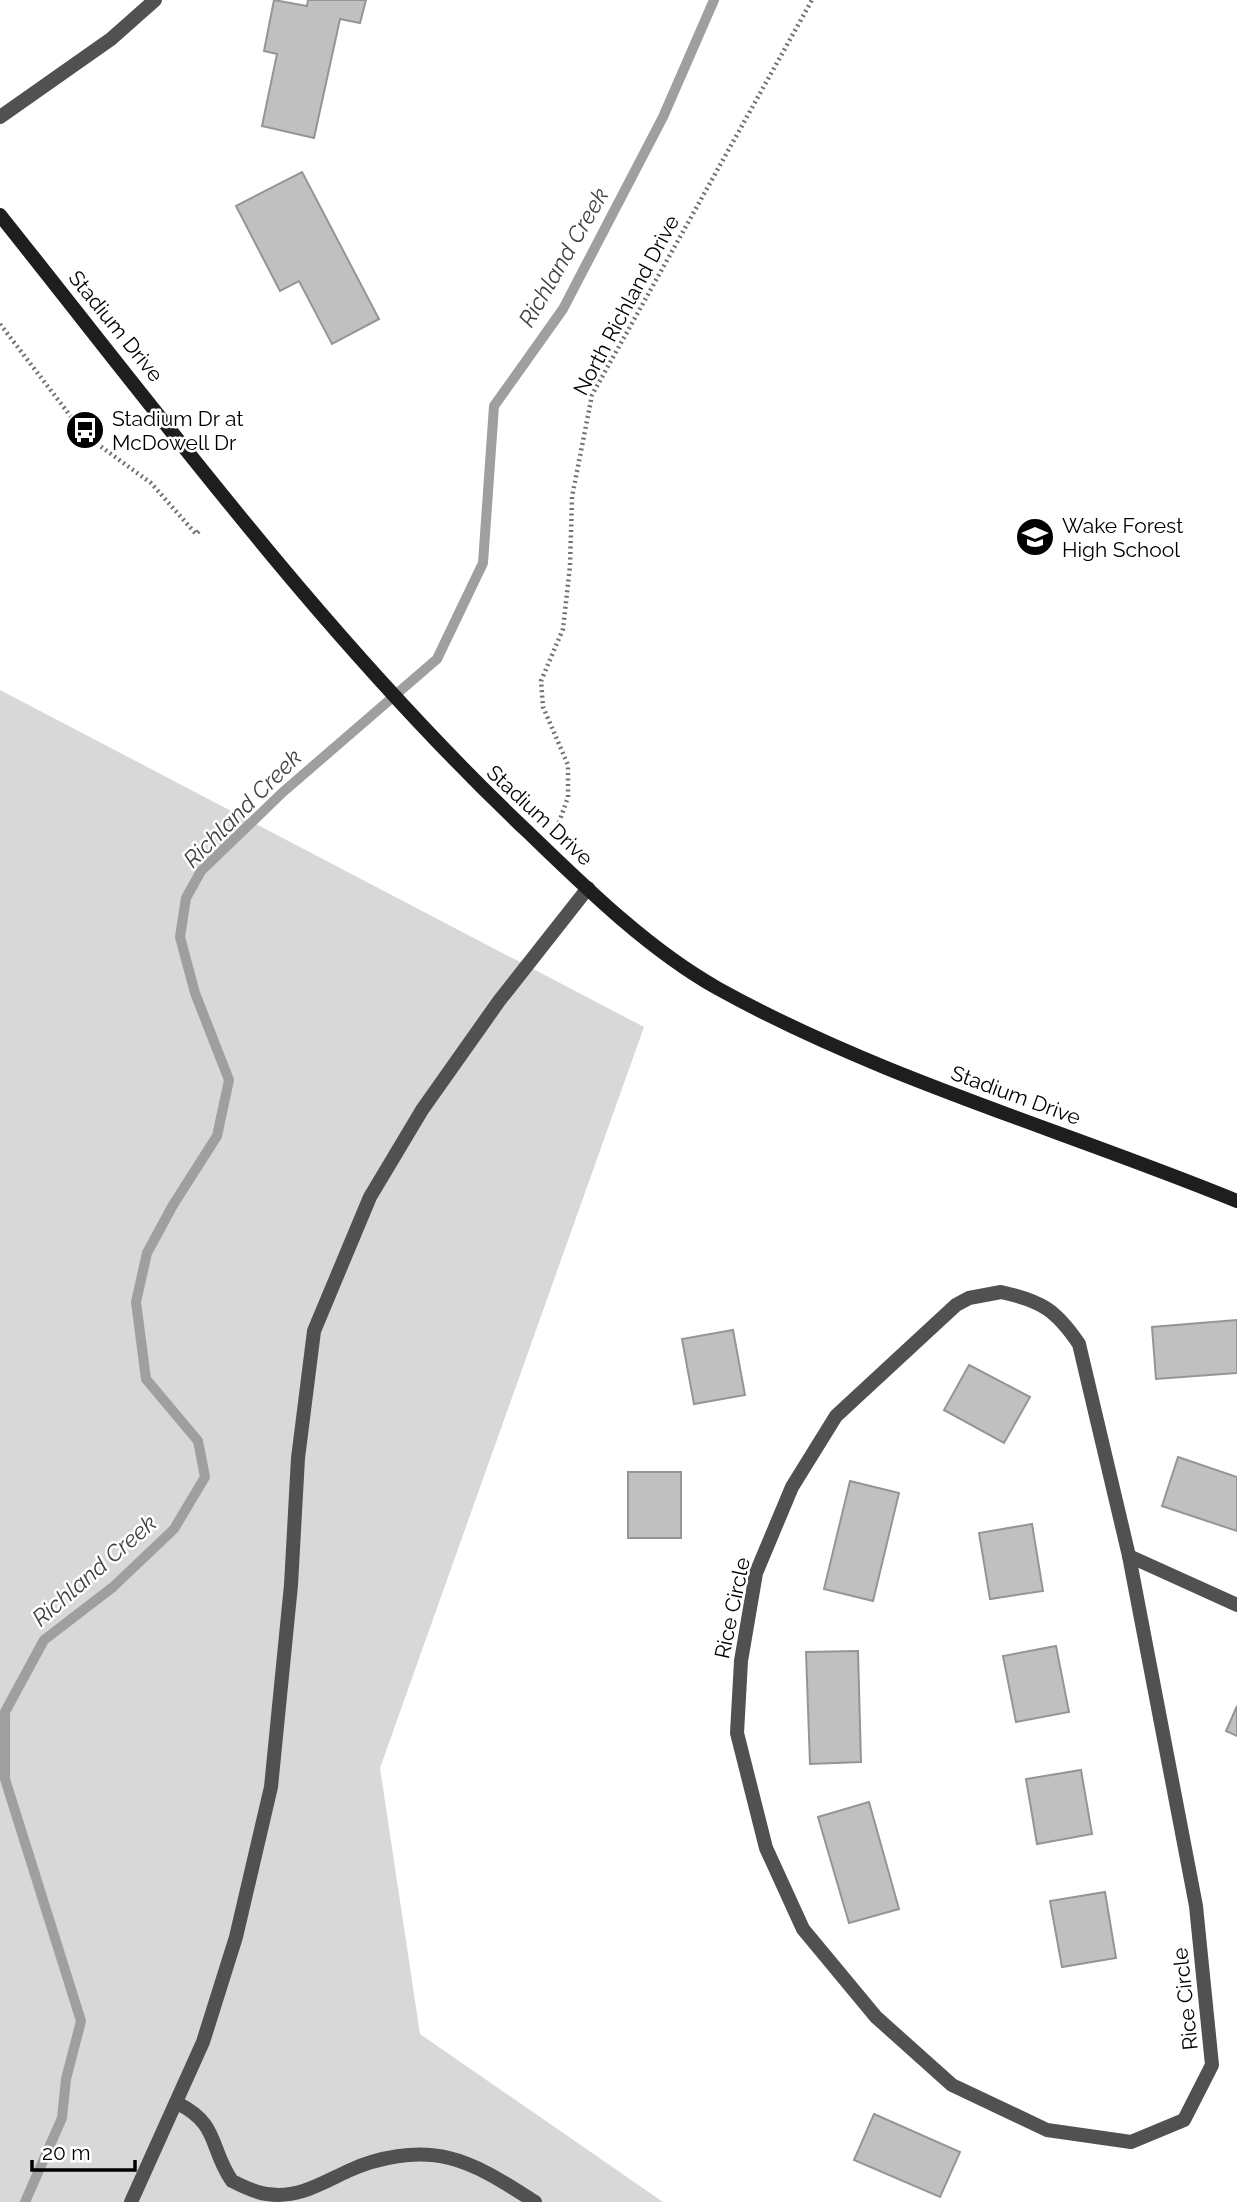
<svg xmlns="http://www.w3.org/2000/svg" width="1237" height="2202" font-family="Raleway,sans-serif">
  <rect width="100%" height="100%" fill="#fff"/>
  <path fill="#d8d8d8" d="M 0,690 L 644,1027 L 380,1768 L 420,2034 L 663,2202 L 0,2202 Z"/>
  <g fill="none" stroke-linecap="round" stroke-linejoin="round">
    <path stroke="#9f9f9f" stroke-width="10" d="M 25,2202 L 62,2118 L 66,2079 L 81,2021 L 5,1779 L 5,1712 L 44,1640 L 113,1587 L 174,1529 L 205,1477 L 198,1441 L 146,1379 L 136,1302 L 147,1253 L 173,1205 L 217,1136 L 229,1080 L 195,993 L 180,937 L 186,898 L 201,871 L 283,792 L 437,659 L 483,563 L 494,406 L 563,309 L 663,117 L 714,0"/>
  </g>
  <g fill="#c0c0c0" stroke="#959595" stroke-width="2">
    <path d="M 274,0 L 307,6 L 308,0 L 366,0 L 360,23 L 340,19 L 314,138 L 262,126 L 277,54 L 264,51 Z"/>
    <path d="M 302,172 L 379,319 L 332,344 L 299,281 L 280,291 L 236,206 Z"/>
    <path d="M 1237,1320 L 1237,1373 L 1156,1379 L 1152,1327 Z"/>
    <path d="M 733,1330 L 745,1395 L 694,1404 L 682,1339 Z"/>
    <path d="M 969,1365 L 1030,1397 L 1004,1443 L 944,1410 Z"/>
    <path d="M 1178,1457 L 1237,1477 L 1237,1531 L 1162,1506 Z"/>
    <rect x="628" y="1472" width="53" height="66"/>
    <path d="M 850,1481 L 899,1493 L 873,1601 L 824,1589 Z"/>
    <path d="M 1032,1524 L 1043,1591 L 990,1599 L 979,1533 Z"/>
    <path d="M 1056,1646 L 1069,1712 L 1016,1722 L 1003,1656 Z"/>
    <path d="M 858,1651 L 861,1762 L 810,1764 L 806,1652 Z"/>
    <path d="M 1237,1706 L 1237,1736 L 1226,1731 Z"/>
    <path d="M 1081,1770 L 1092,1834 L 1037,1844 L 1026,1779 Z"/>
    <path d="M 869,1802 L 899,1909 L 849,1923 L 818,1817 Z"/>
    <path d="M 1105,1892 L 1116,1958 L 1062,1967 L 1050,1901 Z"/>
    <path d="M 874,2114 L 960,2152 L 940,2197 L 854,2160 Z"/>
  </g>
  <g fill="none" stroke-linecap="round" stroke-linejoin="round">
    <g stroke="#737373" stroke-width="4.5" stroke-dasharray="2 3.5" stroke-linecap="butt">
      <path d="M 0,324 L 85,435 L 151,483 L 196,534 L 201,529"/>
      <path d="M 557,828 L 568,797 L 568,765 L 543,707 L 541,681 L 563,629 L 570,566 L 572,497 L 592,395 L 812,0"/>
    </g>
    <g stroke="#515151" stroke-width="14">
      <path d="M 177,2103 C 220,2124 209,2148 232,2181 C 243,2186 255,2193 267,2194 C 298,2199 322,2183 348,2171 C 378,2157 416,2150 449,2158 C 479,2165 508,2185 535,2202"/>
      <path d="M 131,2202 L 203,2042 L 236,1937 L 271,1787 L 291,1585 L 298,1458 L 314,1331 L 370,1197 L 422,1110 L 499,1001 L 588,888"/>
    </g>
    <g stroke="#515151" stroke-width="14">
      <path d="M 0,117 L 111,39 L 155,0"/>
      <path d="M 1001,1292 C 1042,1301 1056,1310 1079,1344 L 1129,1556 L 1196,1906 L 1212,2065 L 1184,2120 L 1131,2142 L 1047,2130 L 952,2085 L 876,2017 L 803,1929 L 766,1848 L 737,1733 L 741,1661 L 756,1573 L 792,1487 L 836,1416 L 956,1305 L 969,1298 Z"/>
      <path d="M 1129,1556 L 1237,1605"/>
    </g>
    <path stroke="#1e1e1e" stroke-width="14" d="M 0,215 C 169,427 331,646 529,833 C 586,888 648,949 717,988 C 881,1079 1064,1130 1237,1201"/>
  </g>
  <defs>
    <symbol id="bus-disc" viewBox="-11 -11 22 22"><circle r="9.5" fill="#000" stroke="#fff"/><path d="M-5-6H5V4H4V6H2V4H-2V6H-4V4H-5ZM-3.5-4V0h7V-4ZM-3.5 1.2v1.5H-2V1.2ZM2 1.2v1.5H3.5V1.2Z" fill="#fff"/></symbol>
    <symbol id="school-disc" viewBox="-11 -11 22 22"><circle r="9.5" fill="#000" stroke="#fff"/><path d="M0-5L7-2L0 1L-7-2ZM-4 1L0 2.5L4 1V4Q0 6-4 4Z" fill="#fff"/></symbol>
  </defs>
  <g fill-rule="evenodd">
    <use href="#bus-disc" x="63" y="408" width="44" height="44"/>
    <use href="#school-disc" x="1013" y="515" width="44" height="44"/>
  </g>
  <g text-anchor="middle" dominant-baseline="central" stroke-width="5" stroke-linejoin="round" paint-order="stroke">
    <g font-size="21" fill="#000" stroke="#fff">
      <text transform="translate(626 305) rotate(-62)">North Richland Drive</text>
      <text transform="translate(116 326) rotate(51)">Stadium Drive</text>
      <text transform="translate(540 815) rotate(43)">Stadium Drive</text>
      <text transform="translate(1016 1095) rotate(20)">Stadium Drive</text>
      <text transform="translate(732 1608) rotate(-78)">Rice Circle</text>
      <text transform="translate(1185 1999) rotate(-96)">Rice Circle</text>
    </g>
    <g font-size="21" fill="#000" stroke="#fff" text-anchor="start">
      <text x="112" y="418">Stadium Dr at<tspan x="112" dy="24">McDowell Dr</tspan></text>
      <text x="1062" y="525">Wake Forest<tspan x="1062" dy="24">High School</tspan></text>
    </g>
    <g font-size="23" font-style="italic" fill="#404040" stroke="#fff">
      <text transform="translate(563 257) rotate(-60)">Richland Creek</text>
      <text transform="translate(242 808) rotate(-45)">Richland Creek</text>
      <text transform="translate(94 1570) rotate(-41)">Richland Creek</text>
    </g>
  </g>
  <path d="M32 2160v10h103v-10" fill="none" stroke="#000000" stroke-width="3.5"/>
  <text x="42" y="2160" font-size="21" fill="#000000" stroke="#ffffff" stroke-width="5" paint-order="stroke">20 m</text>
</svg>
